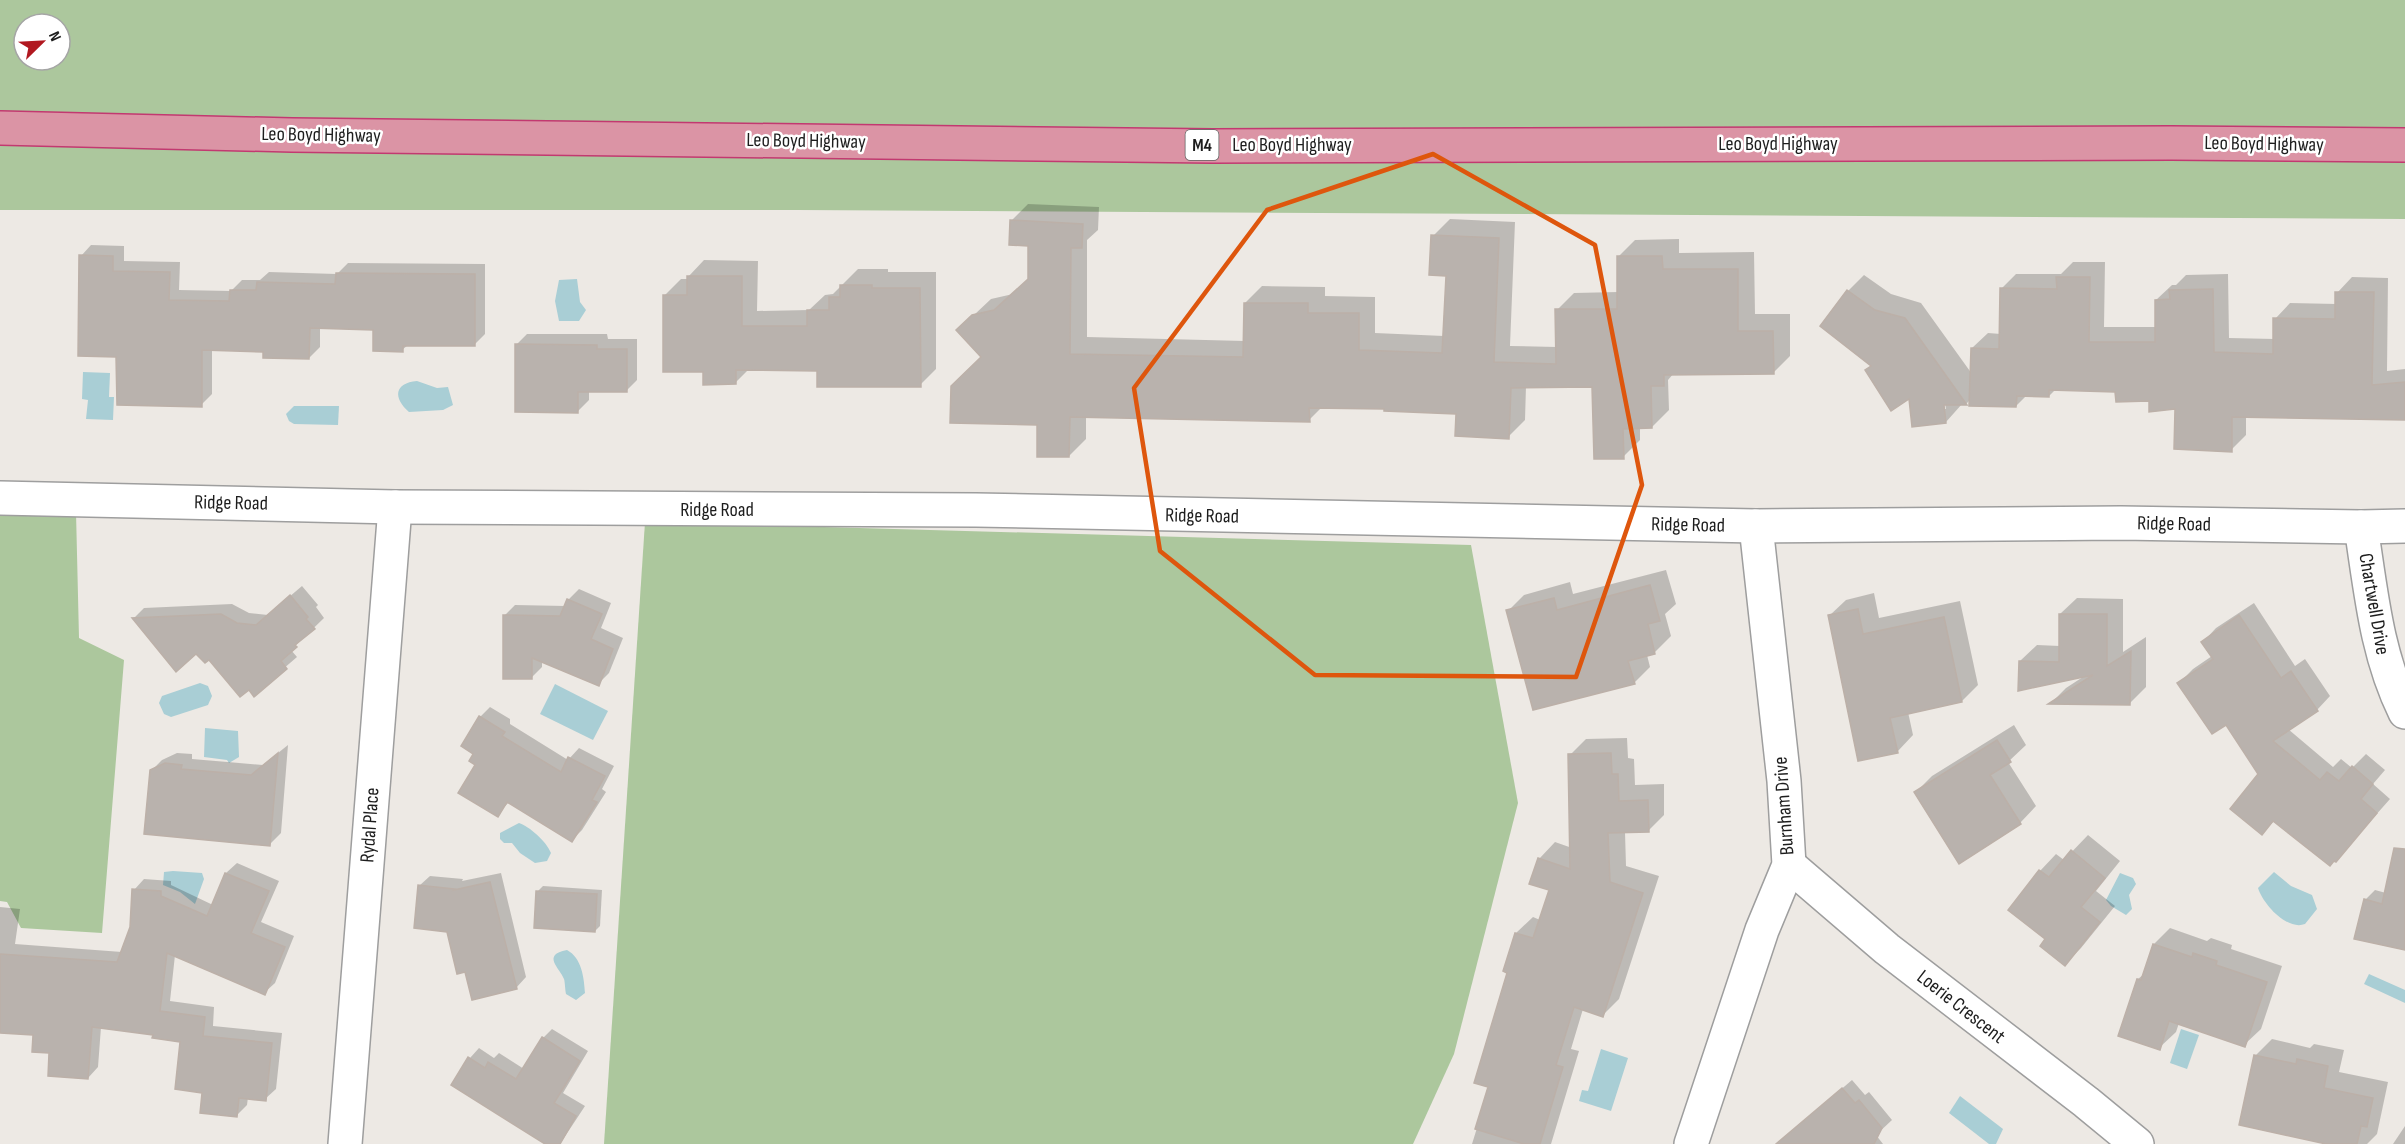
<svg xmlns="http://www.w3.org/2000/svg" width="2405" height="1144" font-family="'Sofia Sans Condensed',sans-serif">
  <rect width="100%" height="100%" fill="#ede9e4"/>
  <g fill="#acc79d" fill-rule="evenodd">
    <path d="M 0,0 L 2405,0 L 2405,219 L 798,210 L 0,210 ZM 24,24 L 60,24 L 60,60 L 24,60 Z"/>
    <path d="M 0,512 L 76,512 L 79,638 L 124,660 L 102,933 L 21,928 L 7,902 L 0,901 Z"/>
    <path d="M 645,522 L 1471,545 L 1518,803 L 1454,1054 L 1413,1144 L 604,1144 Z"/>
  </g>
  <g fill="#a9ced5">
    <path d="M 577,279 L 580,302 L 586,310 L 579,321 L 559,321 L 555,301 L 559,280 Z"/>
    <path d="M 83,372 L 110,373 L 109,397 L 114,397 L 113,420 L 86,419 L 88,400 L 82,399 Z"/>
    <path d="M 417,381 L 437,388 L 448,387 L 453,405 L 443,410 L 409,412 C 393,398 394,383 417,381 Z"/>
    <path d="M 294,406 L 339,406 L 338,425 L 294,424 L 289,421 L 286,414 Z"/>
    <path d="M 200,683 L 208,686 L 212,696 L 208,705 L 171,717 L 164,714 L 159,703 L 162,696 Z"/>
    <path d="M 555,684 L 608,711 L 593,740 L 540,714 Z"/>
    <path d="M 205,728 L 238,731 L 239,757 L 229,763 L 227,760 L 204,757 Z"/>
    <path d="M 519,823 C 529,826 547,842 551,853 L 547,861 L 535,863 L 520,853 L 512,843 L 504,843 L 500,839 L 500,833 Z"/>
    <path d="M 173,871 L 202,873 L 204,879 L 195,904 L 180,892 L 163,885 L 164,872 Z"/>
    <path d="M 2274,872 L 2291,886 L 2312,895 L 2317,909 L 2305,924 C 2287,931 2263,904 2258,888 Z"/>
    <path d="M 2120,873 L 2133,878 L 2136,884 L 2129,895 L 2132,909 L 2126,915 L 2111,906 L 2106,900 Z"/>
    <path d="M 567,950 C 582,958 584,978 585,993 L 576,1000 L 566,994 C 565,989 565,982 564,979 C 560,968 541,955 567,950 Z"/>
    <path d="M 2369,974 L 2405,990 L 2405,1003 L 2364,984 Z"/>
    <path d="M 2181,1029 L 2199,1035 L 2187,1069 L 2170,1063 Z"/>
    <path d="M 1601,1049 L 1628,1058 L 1611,1111 L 1579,1101 L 1582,1090 L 1588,1091 Z"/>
    <path d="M 1960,1096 L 2003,1129 L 1996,1144 L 1989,1144 L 1949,1113 Z"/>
  </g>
  <g fill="#0003" fill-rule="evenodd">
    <path d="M 1028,204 L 1099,207 L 1098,230 L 1087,240 L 1087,337 L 1245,341 L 1245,303 L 1262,286 L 1325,287 L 1325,296 L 1375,297 L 1375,333 L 1444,336 L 1447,274 L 1433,236 L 1450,219 L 1515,222 L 1510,346 L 1557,347 L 1557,310 L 1574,293 L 1618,292 L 1618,257 L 1635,240 L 1679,239 L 1679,253 L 1754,252 L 1755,314 L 1790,314 L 1790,356 L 1773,373 L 1674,373 L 1668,380 L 1669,410 L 1652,427 L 1640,427 L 1640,440 L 1623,457 L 1593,385 L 1526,386 L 1525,420 L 1508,437 L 1458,413 L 1386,408 L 1322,407 L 1309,420 L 1086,416 L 1086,439 L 1069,456 L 958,330 L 991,299 L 1013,294 L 1029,279 L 1029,244 L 1011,221 Z"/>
    <path d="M 91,245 L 124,246 L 124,261 L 180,262 L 179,290 L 231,291 L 242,280 L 260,280 L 269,272 L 337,274 L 348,263 L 485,264 L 485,334 L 474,345 L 408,345 L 402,350 L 374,329 L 320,327 L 320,347 L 309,358 L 265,351 L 212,349 L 212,394 L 201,405 L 118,355 L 81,256 Z"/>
    <path d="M 704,260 L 758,261 L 757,311 L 809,310 L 825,295 L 833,294 L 858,269 L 888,269 L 888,272 L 936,272 L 936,369 L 920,385 L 819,369 L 749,369 L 735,383 L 705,370 L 664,296 L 681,279 L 688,279 L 688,277 Z"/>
    <path d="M 2073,262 L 2105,262 L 2104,327 L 2156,327 L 2156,300 L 2172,285 L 2176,285 L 2186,275 L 2228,274 L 2229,338 L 2275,339 L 2275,319 L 2290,303 L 2337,304 L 2337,293 L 2352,277 L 2388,278 L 2387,371 L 2405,369 L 2405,421 L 2405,418 L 2246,416 L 2246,435 L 2231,450 L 2177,407 L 2117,390 L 2056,389 L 2049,396 L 2027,395 L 2016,406 L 1971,399 L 1966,404 L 1962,404 L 1946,422 L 1867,370 L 1872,365 L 1848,291 L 1864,275 L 1891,294 L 1921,303 L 1972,374 L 1972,348 L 1988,333 L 2001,334 L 2001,289 L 2016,274 L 2061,274 ZM 1944,397 L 1946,409 L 1943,409 Z"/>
    <path d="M 527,334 L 607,334 L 608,339 L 637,339 L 637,380 L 626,391 L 589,390 L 589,400 L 578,411 L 516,345 Z"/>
    <path d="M 1666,570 L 1676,604 L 1665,614 L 1671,636 L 1654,653 L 1647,655 L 1650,667 L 1634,683 L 1508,611 L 1524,595 L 1570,582 L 1573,594 Z"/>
    <path d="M 302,586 L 318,605 L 316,607 L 324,618 L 291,650 L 297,657 L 254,694 L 249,688 L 209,658 L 134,618 L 144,608 L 232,604 L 249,613 L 268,615 Z"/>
    <path d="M 579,589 L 611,603 L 601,628 L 623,638 L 609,673 L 598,684 L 542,660 L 542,667 L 531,678 L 504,616 L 515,605 L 566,606 L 568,600 Z"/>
    <path d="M 1874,593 L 1879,618 L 1960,601 L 1978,685 L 1962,701 L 1908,712 L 1913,735 L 1897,752 L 1829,616 L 1846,600 Z"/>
    <path d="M 2077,598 L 2123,599 L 2123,652 L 2146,637 L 2146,687 L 2130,703 L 2051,703 L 2066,688 L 2086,675 L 2020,661 L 2037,645 L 2060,646 L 2060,614 Z"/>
    <path d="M 2254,603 L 2295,666 L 2305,659 L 2330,696 L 2317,710 L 2288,729 L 2333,767 L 2341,759 L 2352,768 L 2366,754 L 2385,770 L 2373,784 L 2390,799 L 2336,860 L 2275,820 L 2262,833 L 2260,775 L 2226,723 L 2179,683 L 2193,669 L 2212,656 L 2203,642 L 2216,628 Z"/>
    <path d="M 490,707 L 510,719 L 510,724 L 568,760 L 579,748 L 614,766 L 602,789 L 606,792 L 582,830 L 572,840 L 509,802 L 497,815 L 477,764 L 475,753 L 480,717 Z"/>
    <path d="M 2014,725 L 2026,745 L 2008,762 L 2036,806 L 2020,823 L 1959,862 L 1916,792 L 1932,776 Z"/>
    <path d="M 1627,738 L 1628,758 L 1634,759 L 1635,785 L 1664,784 L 1664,815 L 1648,831 L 1625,832 L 1626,866 L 1659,876 L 1619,999 L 1603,1015 L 1583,1009 L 1571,1049 L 1579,1051 L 1551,1144 L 1472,1144 L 1490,1086 L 1516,933 L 1533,917 L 1540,920 L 1550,889 L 1539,859 L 1555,842 L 1572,848 L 1570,755 L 1586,739 Z"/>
    <path d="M 288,745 L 281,833 L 270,844 L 151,771 L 162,760 L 177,753 L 192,754 L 192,759 L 263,765 Z"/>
    <path d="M 2088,835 L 2120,861 L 2096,891 L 2115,906 L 2081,948 L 2065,964 L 2047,939 L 2010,909 L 2040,871 L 2056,854 L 2064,860 Z"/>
    <path d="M 2405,862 L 2405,950 L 2365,900 L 2375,890 L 2386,893 Z"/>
    <path d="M 237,863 L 279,881 L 261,922 L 294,936 L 275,983 L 264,993 L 175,955 L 170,1001 L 214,1007 L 213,1026 L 282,1033 L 276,1089 L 265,1099 L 248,1097 L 247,1105 L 236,1116 L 204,1091 L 182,1040 L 155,1033 L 101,1027 L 98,1067 L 88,1078 L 50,1052 L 34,1034 L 0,1027 L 0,907 L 20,909 L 15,944 L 122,952 L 131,927 L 134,890 L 144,879 L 171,881 L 171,885 L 213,905 L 226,873 Z"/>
    <path d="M 501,873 L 526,977 L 516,988 L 466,970 L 448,931 L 419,886 L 430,876 L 463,879 L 462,881 Z"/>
    <path d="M 543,886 L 602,890 L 600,926 L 595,931 L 538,891 Z"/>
    <path d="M 2170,928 L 2207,941 L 2211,938 L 2232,945 L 2231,949 L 2282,966 L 2261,1029 L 2244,1045 L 2179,1023 L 2176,1032 L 2159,1048 L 2120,1035 L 2138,979 L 2144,974 L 2154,944 Z"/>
    <path d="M 552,1029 L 588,1051 L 563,1093 L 585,1106 L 560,1144 L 548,1144 L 453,1085 L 470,1058 L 479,1048 L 494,1058 L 499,1053 L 524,1069 L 543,1038 Z"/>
    <path d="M 2272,1039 L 2310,1048 L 2314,1044 L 2344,1050 L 2339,1072 L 2388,1082 L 2377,1134 L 2367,1144 L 2333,1144 L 2255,1056 Z"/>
    <path d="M 1852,1080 L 1865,1095 L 1869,1092 L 1892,1120 L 1876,1135 L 1883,1144 L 1788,1144 L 1796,1128 Z"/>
    <path d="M 2405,1126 L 2405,1144 L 2393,1144 Z"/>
  </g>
  <g fill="#b9b2ad" stroke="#bcb0a8" stroke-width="1.5">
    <path d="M 1010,220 L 1083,224 L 1082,248 L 1071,248 L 1070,354 L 1243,357 L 1244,303 L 1308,303 L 1308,313 L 1359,313 L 1359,350 L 1442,353 L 1446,276 L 1429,275 L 1431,235 L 1499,238 L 1494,362 L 1556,364 L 1555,309 L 1617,309 L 1617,256 L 1662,256 L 1663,269 L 1738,269 L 1738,331 L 1773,331 L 1774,374 L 1664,375 L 1664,386 L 1651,386 L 1652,428 L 1623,429 L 1624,459 L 1594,459 L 1592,387 L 1511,388 L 1509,439 L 1455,436 L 1456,414 L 1384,411 L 1384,409 L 1309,408 L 1310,422 L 1070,417 L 1069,457 L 1037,457 L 1037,425 L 950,423 L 951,386 L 981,357 L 956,330 L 972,315 L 994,310 L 1028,279 L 1028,246 L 1009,245 Z"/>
    <path d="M 79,255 L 113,256 L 113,271 L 170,272 L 169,300 L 229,301 L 230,290 L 256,290 L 257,282 L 335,284 L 336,273 L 475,274 L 475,346 L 403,346 L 403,352 L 373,351 L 373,330 L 310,328 L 309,359 L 263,358 L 263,352 L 202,350 L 202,407 L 117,405 L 116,357 L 78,356 Z"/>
    <path d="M 687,276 L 742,276 L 742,326 L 807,326 L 807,310 L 829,310 L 829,297 L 840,297 L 840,285 L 872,285 L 872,288 L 920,288 L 921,387 L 817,387 L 817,371 L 736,370 L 736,384 L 703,385 L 703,372 L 663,372 L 663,295 L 687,295 Z"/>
    <path d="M 2056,277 L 2090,277 L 2089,342 L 2155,342 L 2155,300 L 2170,299 L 2169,290 L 2213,289 L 2214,352 L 2273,354 L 2273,318 L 2335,319 L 2335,292 L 2374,292 L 2372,385 L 2405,382 L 2405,420 L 2232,417 L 2232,452 L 2174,449 L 2175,409 L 2149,412 L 2149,401 L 2116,402 L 2115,392 L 2049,390 L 2049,397 L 2017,396 L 2016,407 L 1969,406 L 1971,348 L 1999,349 L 2000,288 L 2057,289 Z"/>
    <path d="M 1847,290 L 1875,310 L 1905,318 L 1967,405 L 1944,405 L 1946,423 L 1912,427 L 1909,399 L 1891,411 L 1865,370 L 1871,366 L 1820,326 Z"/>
    <path d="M 515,344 L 597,345 L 597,349 L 627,349 L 627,392 L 578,392 L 578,413 L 515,412 Z"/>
    <path d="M 1650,585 L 1660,621 L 1648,624 L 1655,654 L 1628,661 L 1635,684 L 1533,710 L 1506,610 L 1554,598 L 1557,610 Z"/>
    <path d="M 290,595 L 308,617 L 306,619 L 315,629 L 295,645 L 297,647 L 281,661 L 287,669 L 254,697 L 249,690 L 240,697 L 209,660 L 205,663 L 196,654 L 176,672 L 132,618 L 221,614 L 237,623 L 256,625 Z"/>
    <path d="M 567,599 L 602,614 L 591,639 L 613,649 L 599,686 L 532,658 L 532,679 L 503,679 L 503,615 L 560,616 Z"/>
    <path d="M 1858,609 L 1863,634 L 1944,617 L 1962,702 L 1890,718 L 1898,753 L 1858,761 L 1828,615 Z"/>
    <path d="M 2059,614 L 2107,614 L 2107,666 L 2131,651 L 2130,705 L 2048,704 L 2093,675 L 2018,691 L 2019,661 L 2059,662 Z"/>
    <path d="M 2239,615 L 2281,678 L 2291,671 L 2318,711 L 2273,741 L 2320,780 L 2327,772 L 2339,781 L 2352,766 L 2373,784 L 2361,799 L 2377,813 L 2336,862 L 2334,861 L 2330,866 L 2273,821 L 2262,835 L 2230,809 L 2258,774 L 2226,725 L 2212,734 L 2177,683 L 2213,659 L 2201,642 Z"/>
    <path d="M 479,716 L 505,732 L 502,736 L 561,772 L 568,757 L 605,776 L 592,800 L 597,802 L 572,842 L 507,802 L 498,817 L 458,793 L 475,765 L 469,761 L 473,754 L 461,746 Z"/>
    <path d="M 1997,740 L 2011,762 L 1990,775 L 2021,824 L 1959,864 L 1914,792 Z"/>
    <path d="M 278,753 L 270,846 L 144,834 L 150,770 L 165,763 L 182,765 L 181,769 L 251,775 Z"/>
    <path d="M 1611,753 L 1612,774 L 1618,774 L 1619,801 L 1648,800 L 1649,832 L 1608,833 L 1610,882 L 1643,893 L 1603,1017 L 1574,1007 L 1556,1065 L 1563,1067 L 1540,1144 L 1524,1144 L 1475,1129 L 1488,1087 L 1474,1083 L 1507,973 L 1503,971 L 1515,933 L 1533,938 L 1549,890 L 1529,884 L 1538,858 L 1570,869 L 1568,754 Z"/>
    <path d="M 2394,848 L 2405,849 L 2405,950 L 2354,939 L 2364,899 L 2382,904 Z"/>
    <path d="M 2071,850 L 2105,878 L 2081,907 L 2100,922 L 2065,966 L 2040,946 L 2045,939 L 2008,910 L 2039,870 L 2049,877 Z"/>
    <path d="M 225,873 L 269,891 L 251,933 L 285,947 L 265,995 L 167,953 L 160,1011 L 205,1017 L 203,1036 L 272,1043 L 266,1101 L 239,1098 L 237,1117 L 200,1113 L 202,1093 L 175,1089 L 180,1042 L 152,1038 L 153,1035 L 92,1027 L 88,1079 L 48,1076 L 49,1053 L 32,1052 L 33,1035 L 0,1033 L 0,954 L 117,962 L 130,927 L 132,889 L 161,891 L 161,896 L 207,916 Z"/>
    <path d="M 490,882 L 517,989 L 472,1000 L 465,972 L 457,974 L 447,932 L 414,928 L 418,885 L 455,889 L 454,890 Z"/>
    <path d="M 536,891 L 597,894 L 595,932 L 534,928 Z"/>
    <path d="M 2153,944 L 2192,957 L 2193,953 L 2217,961 L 2216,965 L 2267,982 L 2245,1047 L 2169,1021 L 2160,1050 L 2118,1036 L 2137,979 L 2141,980 Z"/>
    <path d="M 542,1037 L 580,1061 L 554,1103 L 576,1116 L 560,1144 L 545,1144 L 451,1085 L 468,1057 L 485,1068 L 488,1062 L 516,1079 Z"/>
    <path d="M 2254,1055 L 2296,1064 L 2297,1059 L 2328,1066 L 2324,1088 L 2373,1098 L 2367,1127 L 2361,1126 L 2357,1144 L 2326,1144 L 2239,1125 Z"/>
    <path d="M 1842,1088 L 1855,1103 L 1859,1100 L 1882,1128 L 1874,1144 L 1776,1144 Z"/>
  </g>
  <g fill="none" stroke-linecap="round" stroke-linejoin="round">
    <defs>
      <g id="street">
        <path d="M 0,498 L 395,507 L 976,510 L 1756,526 L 2121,523 L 2361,527 L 2405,526"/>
        <path d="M 2361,527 C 2371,591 2376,653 2405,712"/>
        <path d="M 1789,865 L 1887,949 L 2086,1102 L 2137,1144"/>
        <path d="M 345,1144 L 395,507"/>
        <path d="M 1691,1144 L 1762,930 L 1789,865 L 1784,781 L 1756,526"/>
      </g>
      <path id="highway" d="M 0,128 L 292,135 L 1213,146 L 2171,143 L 2405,145"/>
    </defs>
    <use href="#street" stroke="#9e9e9e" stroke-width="36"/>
    <use href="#highway" stroke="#c23970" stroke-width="36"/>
    <use href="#street" stroke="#fff" stroke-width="33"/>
    <use href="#highway" stroke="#db94a5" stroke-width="33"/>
  </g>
  <path fill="none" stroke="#de560d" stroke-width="4.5" stroke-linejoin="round" d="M 1433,154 L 1595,245 L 1642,485 L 1576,677 L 1315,675 L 1160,551 L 1134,388 L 1267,210 Z"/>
  <g text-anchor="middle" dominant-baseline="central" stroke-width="5" stroke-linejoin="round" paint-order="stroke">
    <rect fill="#fff" stroke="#616161" stroke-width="1.5" x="1185.5" y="130" width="33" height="30" rx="4.5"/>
    <g font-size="18" font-weight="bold" fill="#1d1d1d">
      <text x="1202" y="145">M4</text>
    </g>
    <g font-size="20" fill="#1d1d1d" stroke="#fff">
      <text transform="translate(321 135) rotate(1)">Leo Boyd Highway</text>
      <text transform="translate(806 141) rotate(1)">Leo Boyd Highway</text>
      <text x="1778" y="144">Leo Boyd Highway</text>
      <text transform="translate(2264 144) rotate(1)">Leo Boyd Highway</text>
      <text x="1292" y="145">Leo Boyd Highway</text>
      <text transform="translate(231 503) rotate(1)">Ridge Road</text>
      <text x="717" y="510">Ridge Road</text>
      <text transform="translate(1202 516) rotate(1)">Ridge Road</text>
      <text transform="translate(2174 524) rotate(1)">Ridge Road</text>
      <text transform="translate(1688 525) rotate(1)">Ridge Road</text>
      <text transform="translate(2374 604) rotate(80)">Chartwell Drive</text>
      <text transform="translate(1784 806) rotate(-94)">Burnham Drive</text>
      <text transform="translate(370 825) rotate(-86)">Rydal Place</text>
      <text transform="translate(1961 1007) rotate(38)">Loerie Crescent</text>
    </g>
  </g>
  <g transform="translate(42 42) rotate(66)"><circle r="28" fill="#ffffff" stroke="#a5a5a5" stroke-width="1.5"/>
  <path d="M0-4.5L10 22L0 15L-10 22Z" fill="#b11820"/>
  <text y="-9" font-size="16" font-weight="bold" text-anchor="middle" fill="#1d1d1d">N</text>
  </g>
</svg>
